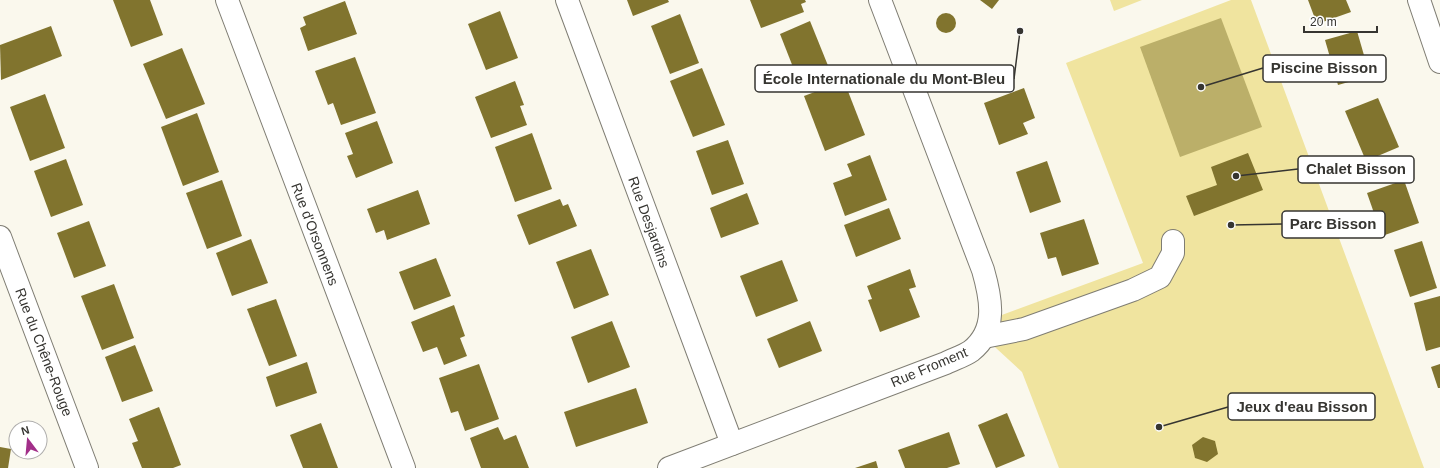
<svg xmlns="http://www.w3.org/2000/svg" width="1440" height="468" font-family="Helvetica,sans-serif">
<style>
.green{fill:#f0e49f}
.water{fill:#bbaf69}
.building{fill:#81742e}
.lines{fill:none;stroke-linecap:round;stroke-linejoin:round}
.minor-casing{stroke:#7f7d73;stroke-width:24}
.minor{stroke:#fff;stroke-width:22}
.labels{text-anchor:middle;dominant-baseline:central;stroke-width:4;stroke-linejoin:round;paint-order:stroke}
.street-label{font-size:14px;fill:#363531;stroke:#fff}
.leader{fill:none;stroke:#363531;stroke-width:1.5}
.callout-dot{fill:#363531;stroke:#fff;stroke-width:1.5}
.callout{fill:#fff;stroke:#363531;stroke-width:1.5}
.callout-label{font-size:15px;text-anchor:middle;font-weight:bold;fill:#363531}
</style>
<rect width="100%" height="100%" fill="#faf8ed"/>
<!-- green -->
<g class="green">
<polygon points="1110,0 1142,0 1114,11"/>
<polygon points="1231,0 1251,0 1424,468 1059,468 1022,372 984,337 991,319 1143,263 1066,63"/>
</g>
<!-- water -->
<polygon class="water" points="1221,18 1262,127 1180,157 1140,47"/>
<!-- building -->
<g class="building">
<polygon points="113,0 150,0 163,35 131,47"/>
<polygon points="627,0 668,0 669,2 633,16"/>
<polygon points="750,0 805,0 806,2 801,4 804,12 761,28"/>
<polygon points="980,0 999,0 992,9"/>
<polygon points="1308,0 1346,0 1351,12 1317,24"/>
<polygon points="345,1 357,34 308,51 300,28 306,25 303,17"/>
<polygon points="500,11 518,58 486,70 468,24"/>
<circle cx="946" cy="23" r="10"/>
<polygon points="680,14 699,63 670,74 651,26"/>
<polygon points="810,21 833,78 802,90 780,34"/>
<polygon points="51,26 62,56 1,80 0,45"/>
<polygon points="1357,31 1370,76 1338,85 1325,40"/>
<polygon points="182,48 205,104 166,119 143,64"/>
<polygon points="355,57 376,113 341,125 333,103 328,105 315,71"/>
<polygon points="702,68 725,125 693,137 670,81"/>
<polygon points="515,81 524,105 520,106 527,125 491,138 475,97"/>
<polygon points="844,81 865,135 825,151 804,96"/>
<polygon points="1024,88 1035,118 1023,123 1028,134 999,145 984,103"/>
<polygon points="45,94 65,148 30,161 10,107"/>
<polygon points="1378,98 1399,147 1366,161 1345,111"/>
<polygon points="197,113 219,172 183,186 161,127"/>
<polygon points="377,121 393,163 356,178 347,156 353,154 345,133"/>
<polygon points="532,133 552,189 515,202 495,147"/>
<polygon points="728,140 744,184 712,195 696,151"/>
<polygon points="1248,153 1263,190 1194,216 1186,196 1217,185 1211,167"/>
<polygon points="870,155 887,200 845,216 833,183 852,176 847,164"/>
<polygon points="66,159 83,205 51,217 34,171"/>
<polygon points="1047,161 1061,202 1030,213 1016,172"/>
<polygon points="222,180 242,236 207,249 186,193"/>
<polygon points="1404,180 1419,223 1382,236 1367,193"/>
<polygon points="418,190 430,224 387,240 384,230 376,233 367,209"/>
<polygon points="747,193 759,224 721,238 710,208"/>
<polygon points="560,199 563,206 568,204 577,226 529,245 517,215"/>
<polygon points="889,208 901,239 856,257 844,225"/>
<polygon points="1084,219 1099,264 1062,276 1056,257 1048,259 1040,233"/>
<polygon points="89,221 106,266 74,278 57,233"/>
<polygon points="251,239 268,283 232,296 216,253"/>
<polygon points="1422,241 1437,288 1410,297 1394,250"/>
<polygon points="591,249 609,295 574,309 556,262"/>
<polygon points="436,258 451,296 414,310 399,272"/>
<polygon points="782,260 798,301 756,317 740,276"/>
<polygon points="910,269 916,287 909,289 920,317 880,332 868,300 872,299 867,286"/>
<polygon points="114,284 134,338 102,350 81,296"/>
<polygon points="1440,296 1440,347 1426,351 1414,303"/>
<polygon points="276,299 297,356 269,366 247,309"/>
<polygon points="454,305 465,336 460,338 467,356 444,365 437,347 423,352 411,322"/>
<polygon points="612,321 630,367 588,383 571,337"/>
<polygon points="810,321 822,351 779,368 767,339"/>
<polygon points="135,345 153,391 122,402 105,357"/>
<polygon points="307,362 317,393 276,407 266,377"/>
<polygon points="479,364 499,419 465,431 458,411 451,413 439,378"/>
<polygon points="1440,364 1440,388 1438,388 1431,367"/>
<polygon points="636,388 648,423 576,447 564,412"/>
<polygon points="159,407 181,465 173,468 142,468 132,443 138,441 129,419"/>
<polygon points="1007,413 1025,456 996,468 978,425"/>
<polygon points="321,423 338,468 303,468 290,435"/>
<polygon points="498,427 504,440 516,435 529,468 481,468 470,438"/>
<polygon points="949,432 960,464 947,468 905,468 898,450"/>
<polygon points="1203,437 1215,441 1218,454 1207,462 1195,458 1192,445"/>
<polygon points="0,447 11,449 8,468 0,468"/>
<polygon points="876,461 878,468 855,468"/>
</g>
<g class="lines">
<!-- minor casing -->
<g class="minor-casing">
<g id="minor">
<polyline points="227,0 404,468"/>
<polyline points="567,0 732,444"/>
<polyline points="1419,0 1440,62"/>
<polyline points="0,237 87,468"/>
<polyline points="984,337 1024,329 1133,290 1160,277 1173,253 1173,241"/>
<path d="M669 468 946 363C954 359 964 356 971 351 998 330 991 298 983 270L880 0"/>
</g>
</g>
<!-- minor -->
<use href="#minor" class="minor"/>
</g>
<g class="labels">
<!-- street labels -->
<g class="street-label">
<text transform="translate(649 222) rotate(70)">Rue Desjardins</text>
<text transform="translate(315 234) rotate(69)">Rue d'Orsonnens</text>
<text transform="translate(44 352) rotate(69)">Rue du Chêne-Rouge</text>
<text transform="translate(929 367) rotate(-23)">Rue Froment</text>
</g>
</g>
<!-- callouts -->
<path class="leader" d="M1201 87L1263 68M1020 31L1014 79M1236 176L1298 169M1231 225L1282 224M1159 427L1228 407"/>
<g class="callout-dot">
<circle cx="1201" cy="87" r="4"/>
<circle cx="1020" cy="31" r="4"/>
<circle cx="1236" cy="176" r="4"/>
<circle cx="1231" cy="225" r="4"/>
<circle cx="1159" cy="427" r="4"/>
</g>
<g class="callout">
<rect x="1263" y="55" width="123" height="27" rx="4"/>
<rect x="755" y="65" width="259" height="27" rx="4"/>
<rect x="1298" y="156" width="116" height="27" rx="4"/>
<rect x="1282" y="211" width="103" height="27" rx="4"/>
<rect x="1228" y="393" width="147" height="27" rx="4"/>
</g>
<g class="callout-label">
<text x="1324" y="73">Piscine Bisson</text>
<text x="884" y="84">École Internationale du Mont-Bleu</text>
<text x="1356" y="174">Chalet Bisson</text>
<text x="1333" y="229">Parc Bisson</text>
<text x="1302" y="412">Jeux d'eau Bisson</text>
</g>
<!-- north arrow -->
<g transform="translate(28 440) rotate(344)"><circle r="19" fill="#ffffff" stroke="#afaead"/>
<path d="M0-3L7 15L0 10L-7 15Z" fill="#a22f89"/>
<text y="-6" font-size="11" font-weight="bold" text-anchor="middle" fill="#363531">N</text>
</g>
<!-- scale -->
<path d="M1304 26v6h73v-6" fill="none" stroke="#363531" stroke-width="2"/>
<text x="1310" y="26" font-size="12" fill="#363531" stroke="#ffffff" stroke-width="3" paint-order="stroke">20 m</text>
</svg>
